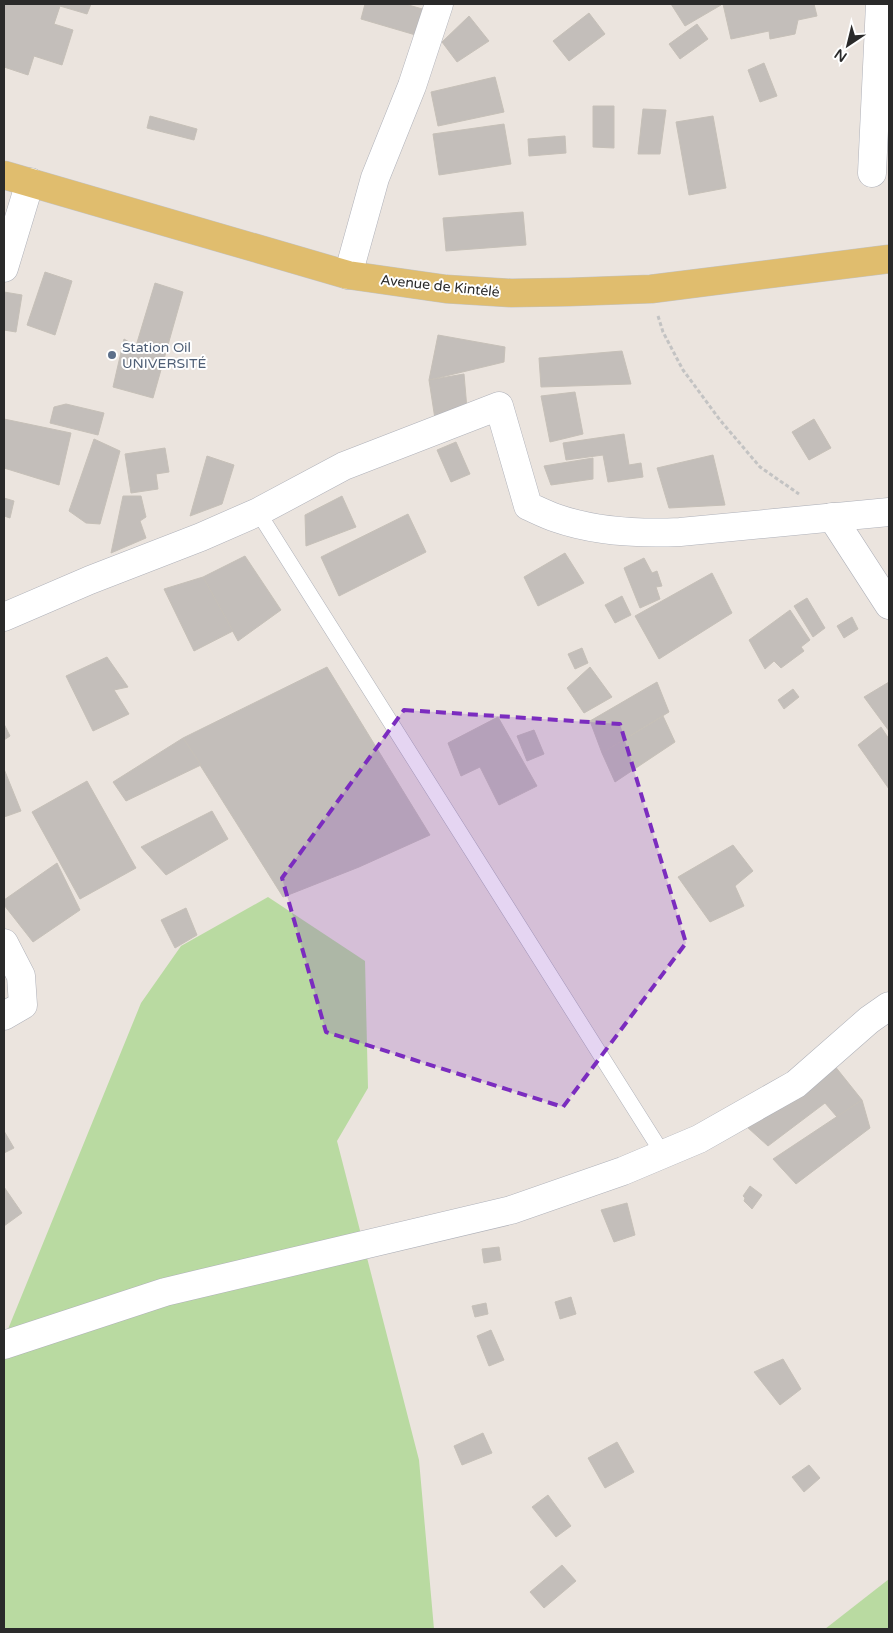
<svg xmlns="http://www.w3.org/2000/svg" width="893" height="1633" font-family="'Varela Round',sans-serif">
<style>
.green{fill:#b9daa1}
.building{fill:#c3beba;stroke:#c6c0b8}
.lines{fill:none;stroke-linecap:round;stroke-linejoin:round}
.lane-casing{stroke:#afb1b9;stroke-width:16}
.street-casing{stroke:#afb1b9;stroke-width:29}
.primary-casing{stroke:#c3c3c3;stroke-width:29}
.path{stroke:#c3c3c3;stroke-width:3;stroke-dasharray:4 2.5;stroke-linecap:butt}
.lane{stroke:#fff;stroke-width:15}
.street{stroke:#fff;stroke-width:28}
.primary{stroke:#e0bd6e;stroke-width:28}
.marked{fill:#7b2cbf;fill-opacity:0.2;stroke:#7b2cbf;stroke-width:4;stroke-dasharray:10 6;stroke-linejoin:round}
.service-dot{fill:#5c6f8a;stroke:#fff;stroke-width:2}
.labels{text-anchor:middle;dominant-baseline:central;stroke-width:4;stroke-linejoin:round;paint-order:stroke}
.street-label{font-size:14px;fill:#2a2a2a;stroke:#fff}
.service-label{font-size:14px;fill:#4e5e75;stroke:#fff;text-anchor:start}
</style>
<rect width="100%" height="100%" fill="#ebe4de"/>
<!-- green -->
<g class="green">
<polygon points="268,897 365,961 368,1088 337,1141 419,1460 434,1629 4,1629 4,1339 141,1003 181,946"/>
<polygon points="889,1579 889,1629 825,1629"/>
</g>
<!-- building -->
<g class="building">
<polygon points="4,4 91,4 87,14 60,6 54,24 73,30 62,65 34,56 28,75 4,67"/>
<polygon points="365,4 405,4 426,10 419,36 361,19"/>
<polygon points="671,4 720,4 721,5 685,26"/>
<polygon points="723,4 814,4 817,16 798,20 795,34 770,39 769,31 731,39"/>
<polygon points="589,13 605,34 569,61 553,41"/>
<polygon points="469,16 489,41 457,62 442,42"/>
<polygon points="697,24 708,39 680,59 669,44"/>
<polygon points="764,63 777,96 760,102 748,70"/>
<polygon points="495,77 504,112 438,126 431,92"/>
<polygon points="593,106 614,106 614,148 593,147"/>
<polygon points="643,109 666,110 660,154 638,154"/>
<polygon points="150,116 197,129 194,140 147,128"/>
<polygon points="713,116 726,188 689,195 676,122"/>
<polygon points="504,124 511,164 439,175 433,134"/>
<polygon points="565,136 566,153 529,156 528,139"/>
<polygon points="523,212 526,245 446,251 443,218"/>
<polygon points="45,272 72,281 55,335 27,325"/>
<polygon points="155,283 183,292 153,398 113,387 124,339 136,346"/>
<polygon points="4,292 22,295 16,332 4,330"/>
<polygon points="438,335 505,347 504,362 429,380"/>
<polygon points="622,351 631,384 541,387 539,358"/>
<polygon points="464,374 467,409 435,419 429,380"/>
<polygon points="575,392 583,434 550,442 541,396"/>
<polygon points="66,404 104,413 98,435 50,423 54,407"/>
<polygon points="4,419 71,433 59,485 4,468"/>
<polygon points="814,419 831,448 809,460 792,432"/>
<polygon points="624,434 629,465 641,463 643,477 608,482 603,455 566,460 563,443"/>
<polygon points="94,439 120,451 100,524 86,523 69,511"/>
<polygon points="456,442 470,474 451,482 437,450"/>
<polygon points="165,448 169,472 156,474 158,489 131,493 125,454"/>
<polygon points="713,455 725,505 669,508 657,468"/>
<polygon points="207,456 234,465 222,504 190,516"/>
<polygon points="593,458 593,479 551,485 544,466"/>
<polygon points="123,496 141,496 146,517 140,521 146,538 111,553"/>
<polygon points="342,496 356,527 306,546 305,515"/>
<polygon points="4,498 14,501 10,518 4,516"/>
<polygon points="408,514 426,552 339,596 321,557"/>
<polygon points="565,553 584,583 538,606 524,577"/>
<polygon points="245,556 281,610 238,641 203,577"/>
<polygon points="644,558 652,573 657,571 662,586 656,587 660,599 640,608 624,568"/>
<polygon points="712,573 732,613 659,659 635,616"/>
<polygon points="203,577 233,631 194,651 164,589"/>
<polygon points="622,596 631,615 615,623 605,605"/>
<polygon points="807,598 825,628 813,637 794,606"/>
<polygon points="790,610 810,640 801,647 804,651 781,668 774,661 765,669 749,640"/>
<polygon points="852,617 858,629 844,638 837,626"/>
<polygon points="582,648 588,663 575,669 568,654"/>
<polygon points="107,657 128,687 114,690 129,714 93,731 66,676"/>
<polygon points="327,667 430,835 359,867 283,897 183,738"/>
<polygon points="590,667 612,697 584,713 567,688"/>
<polygon points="657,682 669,712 602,753 590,721"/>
<polygon points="889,682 889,731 864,697"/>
<polygon points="793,689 799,697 784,709 778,700"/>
<polygon points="663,716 675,742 615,782 602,753"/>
<polygon points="498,717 537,786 499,805 480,767 461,776 448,743"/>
<polygon points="4,724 10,736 4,740"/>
<polygon points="881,727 889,739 889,789 858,745"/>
<polygon points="534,730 544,754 527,761 517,736"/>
<polygon points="183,738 201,765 126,801 113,782"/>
<polygon points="4,769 21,811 4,817"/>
<polygon points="87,781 136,868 80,899 32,812"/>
<polygon points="212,811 228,839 166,875 141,847"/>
<polygon points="733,845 753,871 735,886 744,906 710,922 678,877"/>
<polygon points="57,863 80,910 33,942 4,905 4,900"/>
<polygon points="186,908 197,935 175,948 161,920"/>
<polygon points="834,1065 862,1100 837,1117 825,1103 768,1146 747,1127"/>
<polygon points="862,1100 870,1128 796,1184 773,1159"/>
<polygon points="4,1131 14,1148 4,1153"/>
<polygon points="750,1186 762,1195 752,1209 744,1201 745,1198 743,1196"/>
<polygon points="4,1187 22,1213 4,1226"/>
<polygon points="627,1203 635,1235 614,1242 601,1210"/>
<polygon points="499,1247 501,1260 484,1263 482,1249"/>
<polygon points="571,1297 576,1314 560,1319 555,1302"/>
<polygon points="486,1303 488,1314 475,1317 472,1306"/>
<polygon points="491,1330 504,1360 489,1366 477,1336"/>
<polygon points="783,1359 801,1389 780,1405 754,1372"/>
<polygon points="483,1433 492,1453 462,1465 454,1446"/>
<polygon points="617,1442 634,1472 605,1488 588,1458"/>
<polygon points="809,1465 820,1478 804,1492 792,1477"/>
<polygon points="548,1495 571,1526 556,1537 532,1507"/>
<polygon points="562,1565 576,1581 544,1608 530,1592"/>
</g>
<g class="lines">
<!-- lane casing -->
<g class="lane-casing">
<polyline id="lane" points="258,512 663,1154"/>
</g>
<!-- street casing -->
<g class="street-casing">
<g id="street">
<polyline points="872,173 880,4"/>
<polyline points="4,268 30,182"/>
<polyline points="348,275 375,178 412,86 439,4"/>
<polyline points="832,517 889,605"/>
<path d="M4 617 90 580 201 537 258 512 344 466 499 406 528 506C537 510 547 515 556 518 596 532 638 534 680 532L889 512"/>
<polyline points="4,943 21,976 23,1005 4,1016"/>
<polyline points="4,1345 165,1292 511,1210 623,1171 699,1139 796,1084 869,1020 889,1006"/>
</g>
</g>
<!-- primary casing -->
<g class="primary-casing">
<polyline id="primary" points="4,175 348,275 446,289 511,293 569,292 651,289 889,259"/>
</g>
<!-- path -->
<polyline class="path" points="658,316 663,332 683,370 720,420 760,467 799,494"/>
<!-- lane -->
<use href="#lane" class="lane"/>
<!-- street -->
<use href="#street" class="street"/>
<!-- primary -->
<use href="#primary" class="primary"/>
</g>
<!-- marked area -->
<path class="marked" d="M404 710 620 724 686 943 563 1107 326 1032 282 878Z"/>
<!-- markers -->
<circle class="service-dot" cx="112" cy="355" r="5"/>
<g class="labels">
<!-- street labels -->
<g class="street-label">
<text transform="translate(440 286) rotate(6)">Avenue de Kintélé</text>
</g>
<!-- service labels -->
<g class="service-label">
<text x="122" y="347">Station Oil<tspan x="122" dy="16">UNIVERSITÉ</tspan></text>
</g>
</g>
<!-- border -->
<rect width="893" height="1633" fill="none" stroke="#2a2a2a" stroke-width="10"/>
<!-- north arrow -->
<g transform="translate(848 45) rotate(215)" stroke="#ffffff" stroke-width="4" paint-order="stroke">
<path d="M0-4L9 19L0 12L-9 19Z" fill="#2a2a2a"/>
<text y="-8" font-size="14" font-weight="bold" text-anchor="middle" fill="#2a2a2a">N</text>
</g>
</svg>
